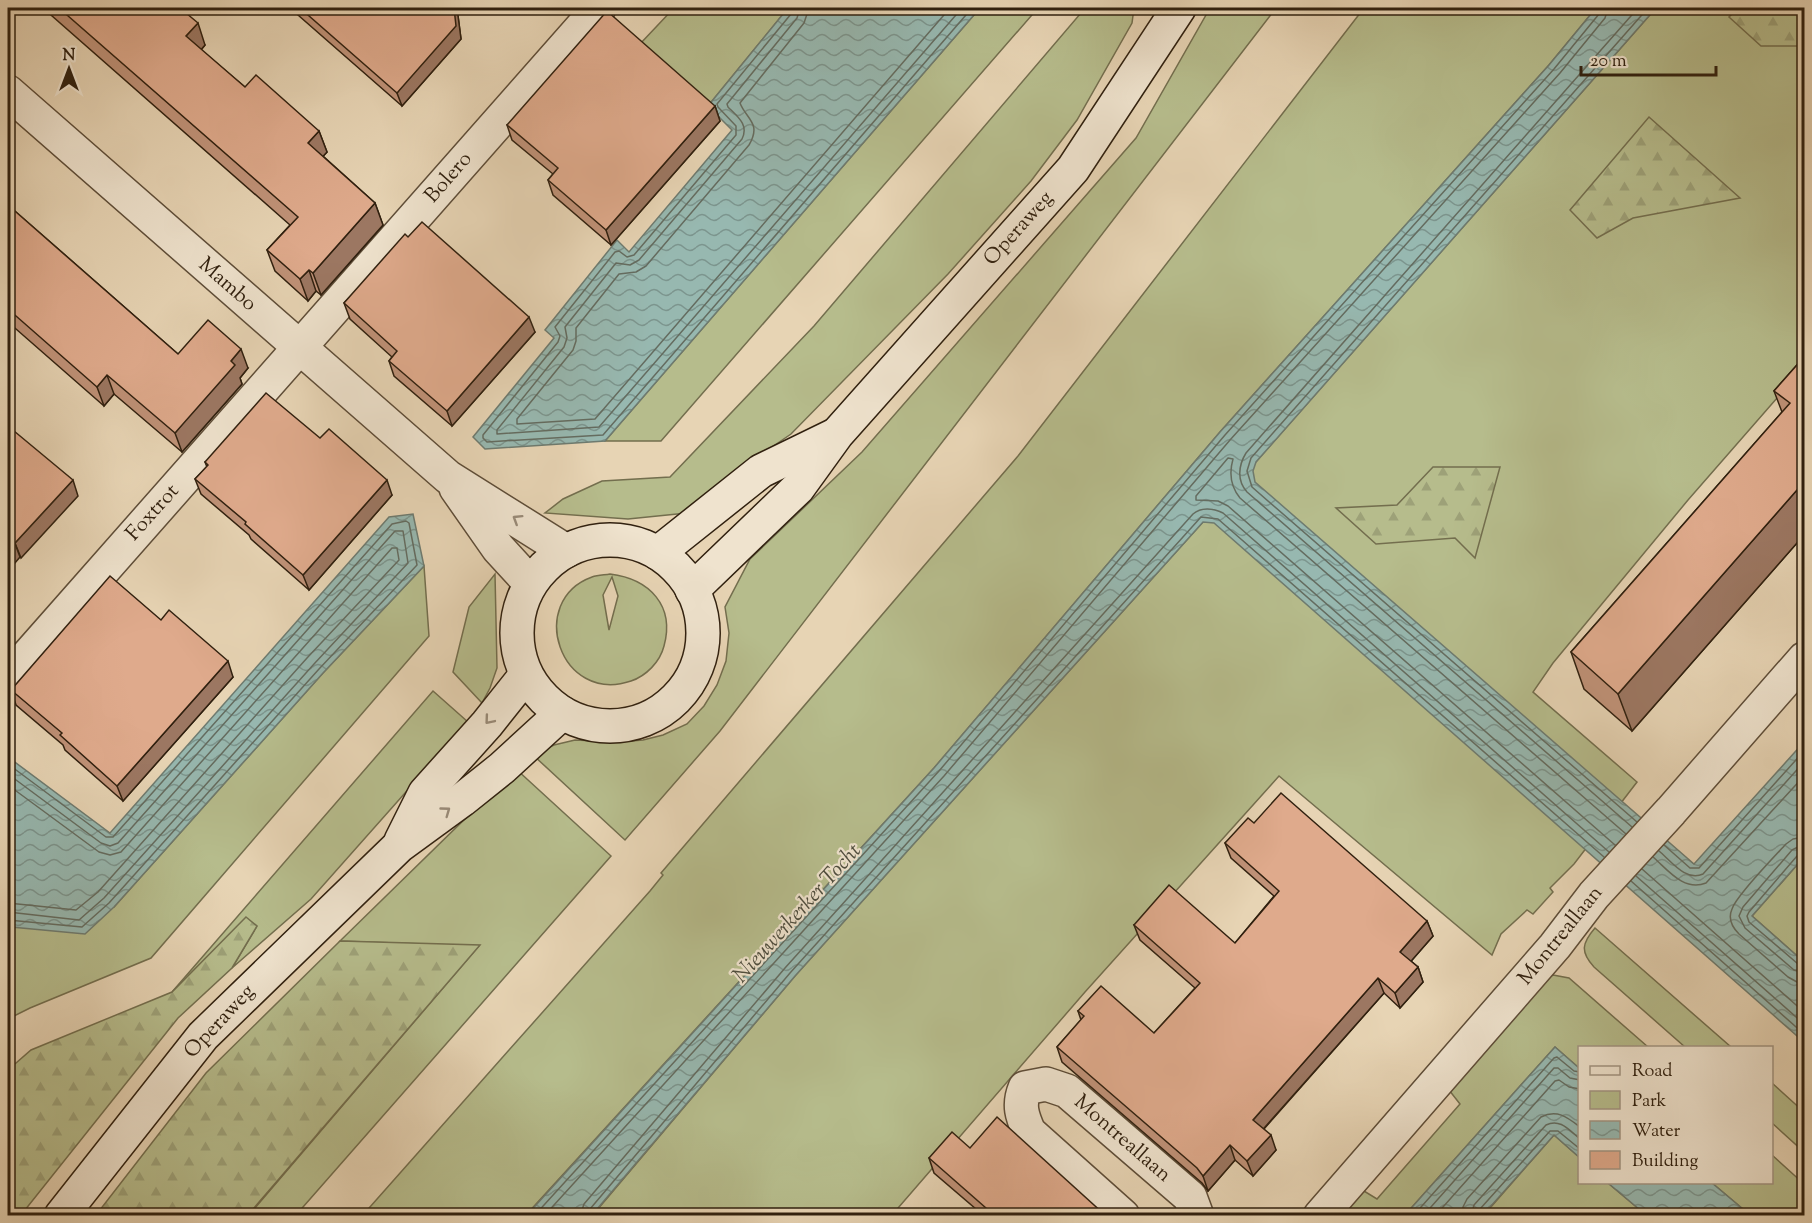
<svg xmlns="http://www.w3.org/2000/svg" width="1812" height="1223" font-family="'Sorts Mill Goudy',serif">
<style>
.green{fill:#b6bc8c;stroke:#736e4e;stroke-width:1.5;fill-rule:evenodd}
.forest{fill:url(#forest-firs);stroke:#736e4e;stroke-width:1.5}
.water{fill:url(#water-waves);stroke:#6e7b70;stroke-width:1.5}
.lines{fill:none;stroke-linecap:round;stroke-linejoin:round}
.shore{stroke:#646c60;stroke-width:1.5}
.minor-casing{stroke:#5e4d38;stroke-width:36}
.secondary-casing{stroke:#30200f;stroke-width:36}
.minor{stroke:#efe3ce;stroke-width:33}
.secondary{stroke:#efe3ce;stroke-width:33}
.wall{fill:#c09278;stroke:#30200f;stroke-width:1.5}
.shaded-wall{fill:#9c7762;stroke:#30200f;stroke-width:1.5}
.building{fill:#dfaa8c;stroke:#30200f;stroke-width:1.5}
.oneway{stroke:#998b78}
.labels{text-anchor:middle;dominant-baseline:central;stroke-width:4.5;stroke-linejoin:round;paint-order:stroke}
.street-label{font-size:21px;fill:#30200f;stroke:#efe3ce}
.water-label{font-size:22px;font-style:italic;fill:#4f4e3f;stroke:#efe3ce}
</style>
<defs>
<pattern id="forest-firs" width="22" height="20" patternUnits="userSpaceOnUse" patternTransform="scale(1.5)"><rect width="22" height="20" fill="#b6bc8c"/><path d="M5 1l3.5 6h-7zM16 11l3.5 6h-7z" fill="#9da178"/></pattern>
<pattern id="water-waves" width="16" height="10" patternUnits="userSpaceOnUse" patternTransform="scale(1.5)"><rect width="16" height="10" fill="#97b8b0"/><path d="M0 5q4-4 8 0t8 0" fill="none" stroke="#7c958e"/></pattern>
</defs>
<rect width="100%" height="100%" fill="#e7d4b4"/>
<filter id="stains"><feTurbulence type="fractalNoise" baseFrequency=".00333" numOctaves="4"/><feColorMatrix values="0 0 0 0 .2 0 0 0 0 .09 0 0 0 0 .02 0 0 0 .5 -.17"/></filter>
<radialGradient id="worn" r=".72"><stop offset=".6" stop-color="#630" stop-opacity="0"/><stop offset="1" stop-color="#630" stop-opacity=".3"/></radialGradient>
<!-- green -->
<g class="green">
<polygon points="674,8 788,8 708,106 640,44"/>
<polygon points="980,8 1038,8 661,441 605,441"/>
<polygon points="1082,8 1134,8 1132,23 1077,120 1031,181 948,274 791,434 753,460 687,513 628,519 545,513 563,499 602,481 670,477 814,326 1081,13"/>
<polygon points="1210,8 1276,8 720,731 625,840 533,755 554,745 575,740 619,742 643,740 663,735 687,724 704,706 717,685 726,661 729,633 725,607 750,559 862,452 1136,138"/>
<polygon points="1364,8 1596,8 1549,65 1220,432 934,768 526,1215 362,1216 650,891 663,875 661,873 1018,456"/>
<polygon points="1656,8 1804,8 1804,367 1688,500 1553,663 1533,692 1637,782 1574,864 1550,888 1553,892 1533,914 1527,910 1501,934 1492,955 1279,776 1085,992 892,1215 592,1216 795,976 1203,522"/>
<polygon points="424,566 429,636 151,958 30,1008 8,1019 8,924 114,907 323,673"/>
<polygon points="495,574 497,668 490,688 482,703 453,672 469,607"/>
<path d="M610 574C650 579 675 606 664 646 660 662 646 676 631 681 560 705 526 601 592 577 598 575 605 575 610 574ZM612 577 618 596 609 630 603 595Z"/>
<polygon points="433,691 468,722 311,899 232,968 257,926 172,992"/>
<polygon points="516,769 611,856 296,1215 248,1216 479,946 340,941"/>
<polygon points="1804,857 1804,962 1752,916"/>
<path d="M1595 928 1731 1047H1685L1594 967C1580 952 1582 943 1595 928Z"/>
<polygon points="1553,975 1569,978 1648,1047 1580,1048 1579,1068 1555,1047 1405,1215 1339,1216 1364,1191 1377,1199 1460,1104 1449,1090 1543,982"/>
<polygon points="1772,1083 1804,1112 1804,1152 1772,1123"/>
<polygon points="1554,1135 1579,1157 1580,1182 1608,1183 1646,1215 1483,1216"/>
<polygon points="1772,1155 1804,1184 1804,1215 1750,1215 1712,1183 1772,1182"/>
</g>
<!-- forest -->
<g class="forest">
<polygon points="1738,8 1804,8 1804,46 1761,46 1729,17"/>
<polygon points="1649,117 1740,198 1633,218 1597,238 1570,210"/>
<polygon points="1433,467 1500,467 1475,558 1455,538 1376,544 1336,508 1397,505"/>
<polygon points="246,917 257,926 232,968 178,1018 21,1215 8,1215 8,1070 31,1050 172,992"/>
<polygon points="340,941 480,945 248,1215 96,1215 206,1073"/>
</g>
<!-- water -->
<g class="water">
<polygon points="788,8 980,8 605,441 485,449 473,437 554,338 545,330 617,240 629,252 732,130 708,106"/>
<polygon points="1596,8 1656,8 1256,462 1253,471 1255,482 1694,864 1804,742 1804,857 1752,916 1804,962 1804,1042 1214,523 1203,522 795,976 592,1215 526,1216 934,768 1220,432 1549,65"/>
<polygon points="413,514 424,566 323,673 114,907 85,934 11,927 8,924 8,757 110,833 389,517"/>
<polygon points="1555,1047 1579,1068 1579,1157 1554,1135 1483,1215 1405,1215"/>
<polygon points="1608,1183 1712,1183 1750,1215 1646,1215"/>
</g>
<g class="lines">
<!-- shore -->
<g class="shore">
<polyline points="792,8 791,14 717,104 718,107 736,126 736,135 634,255 627,257 619,251 615,252 555,327 560,336 558,342 483,435 483,438 487,442 603,435 972,8"/>
<path d="M800 8 797 18 727 104 728 107C738 117 749 125 742 139L639 260 630 265 616 263 565 327 567 338 564 347 497 430V434L599 427 962 8"/>
<path d="M809 8 804 23 740 103C746 119 762 123 749 145L646 266 636 272 619 274 576 328V341L573 350 517 419V424L595 419 950 8"/>
<polyline points="8,764 106,837 113,837 392,524 406,521 409,523 417,565 319,669 109,903 82,927 8,920"/>
<polyline points="8,774 101,843 110,846 118,843 395,531 403,531 408,563 314,664 104,898 79,920 8,912"/>
<polyline points="8,785 99,852 110,855 121,852 392,548 397,548 399,560 307,658 98,892 76,910 8,903"/>
<polyline points="1637,822 1252,487 1247,471 1251,458 1648,8"/>
<path d="M1632 827 1247 492C1237 481 1238 466 1246 453L1638 8"/>
<path d="M1804 837 1793 839 1786 844C1774 857 1736 896 1732 909 1728 918 1732 927 1739 934L1788 977 1797 982H1804"/>
<path d="M1615 845 1228 506 1218 501 1196 500V496L1228 458 1233 459C1229 473 1231 487 1240 498L1626 834"/>
<polyline points="1664,845 1690,868 1699,868 1804,751"/>
<polyline points="1804,846 1798,847 1792,850 1743,907 1739,916 1745,928 1794,970 1804,973"/>
<path d="M1659 851C1671 861 1686 882 1703 874L1804 762"/>
<polyline points="1804,854 1797,856 1749,912 1747,916 1749,922 1798,964 1804,966"/>
<path d="M1653 857C1668 870 1684 892 1706 883L1804 776"/>
<polyline points="1642,869 1804,1012"/>
<polyline points="1636,876 1804,1024"/>
<polyline points="1631,881 1804,1034"/>
<polyline points="534,1216 939,771 1225,435 1554,69 1599,14 1600,8"/>
<polyline points="544,1216 944,776 1230,440 1560,73 1605,18 1608,8"/>
<path d="M580 1216 584 1204 785 968 1193 514C1201 507 1213 508 1223 513L1609 852"/>
<polyline points="588,1216 590,1209 790,973 1201,517 1218,519 1604,857"/>
<polyline points="1413,1216 1554,1058 1557,1057 1574,1071 1580,1072"/>
<polyline points="1423,1216 1554,1068 1558,1068 1570,1078 1580,1080"/>
<polyline points="1435,1216 1555,1081 1559,1080 1569,1087 1580,1089"/>
<path d="M1462 1216 1463 1207 1467 1199 1541 1117C1557 1109 1567 1117 1580 1127"/>
<path d="M1471 1216 1474 1205 1546 1125C1560 1118 1569 1130 1580 1139"/>
<polyline points="1479,1216 1480,1209 1550,1131 1558,1131 1580,1149"/>
</g>
<!-- minor casing -->
<g class="minor-casing">
<g id="minor">
<polyline points="8,92 448,477 566,551"/>
<polyline points="456,488 498,548 530,583"/>
<polyline points="8,678 599,8"/>
<path d="M1123 1216 1029 1132C1022 1116 1018 1105 1025 1088L1046 1084 1067 1091 1190 1197 1197 1216"/>
<polyline points="1320,1216 1555,946 1594,895 1671,811 1804,659"/>
</g>
</g>
<!-- secondary casing -->
<g class="secondary-casing">
<g id="secondary">
<circle cx="610" cy="633" r="93"/>
<polyline points="658,553 761,471 833,436"/>
<polyline points="692,590 798,488 837,434 1073,169 1179,8"/>
<polyline points="401,841 425,793 487,724 526,675"/>
<polyline points="61,1216 203,1036 399,846 462,800 502,768 562,713"/>
</g>
</g>
<!-- minor -->
<use href="#minor" class="minor"/>
<!-- secondary -->
<use href="#secondary" class="secondary"/>
</g>
<!-- wall -->
<g class="wall">
<polygon points="43,8 180,8 205,45 201,50 245,87 319,131 327,152 323,156 375,203 383,225 321,295 316,291 308,301 275,271 267,250 290,225"/>
<polygon points="290,8 457,8 461,39 402,106"/>
<polygon points="715,106 720,121 611,245 553,195 548,180 553,174 512,140 507,125"/>
<polygon points="8,205 178,354 248,368 240,378 242,384 182,452 114,394 104,406 8,322"/>
<polygon points="408,237 535,332 452,426 394,376 389,361 392,357 350,319 344,303"/>
<polygon points="1804,357 1804,535 1632,731 1584,689 1571,652 1782,412 1774,391"/>
<polygon points="320,438 392,495 309,590 251,539 249,535 201,494 195,479 207,467 205,462"/>
<polygon points="161,620 233,677 123,801 65,750 63,745 16,705 11,690"/>
<polygon points="1254,823 1427,921 1433,936 1411,961 1418,967 1423,982 1400,1008 1384,993 1264,1129 1276,1150 1253,1176 1235,1160 1208,1191 1202,1183 1062,1062 1057,1047 1081,1020 1078,1011 1154,1033 1195,988 1140,940 1134,925 1235,943 1274,896 1231,858 1225,843"/>
<polygon points="970,1148 1105,1215 983,1215 934,1173 929,1158"/>
</g>
<!-- shaded-wall -->
<g class="shaded-wall">
<polygon points="454,8 457,8 461,39 402,106 397,93"/>
<polygon points="198,23 205,45 194,58 186,36"/>
<polygon points="715,106 720,121 611,245 606,230"/>
<polygon points="319,131 327,152 316,164 308,143"/>
<polygon points="375,203 383,225 321,295 313,273"/>
<polygon points="309,270 316,291 308,301 300,279"/>
<polygon points="529,317 535,332 452,426 447,411"/>
<polygon points="241,349 248,368 240,378 242,384 182,452 175,433 231,361"/>
<polygon points="107,375 114,394 104,406 97,387"/>
<polygon points="73,480 78,496 21,558 15,543"/>
<polygon points="387,480 392,495 309,590 303,575"/>
<polygon points="1804,482 1804,535 1632,731 1618,694"/>
<polygon points="14,541 20,557 8,571 8,549"/>
<polygon points="228,661 233,677 123,801 117,786"/>
<polygon points="1427,921 1433,936 1406,967 1400,952"/>
<polygon points="1418,967 1423,982 1400,1008 1395,993"/>
<polygon points="1378,978 1384,993 1258,1135 1253,1120"/>
<polygon points="1271,1135 1276,1150 1253,1176 1247,1161"/>
<polygon points="1230,1145 1235,1160 1208,1191 1203,1176"/>
</g>
<!-- building -->
<g class="building">
<polygon points="59,8 180,8 198,23 186,36 245,87 256,75 319,131 308,143 375,203 313,273 309,270 300,279 267,250 298,217"/>
<polygon points="300,8 454,8 456,26 397,93"/>
<polygon points="607,11 715,106 606,230 548,180 558,168 507,125"/>
<polygon points="8,205 178,354 208,320 241,349 231,361 235,365 175,433 107,375 97,387 8,309"/>
<polygon points="422,222 529,317 447,411 389,361 397,351 344,303 405,234 408,237"/>
<polygon points="1804,357 1804,482 1618,694 1571,652 1790,403 1774,391"/>
<polygon points="266,393 320,438 329,429 387,480 303,575 245,524 246,522 195,479 208,465 205,462"/>
<polygon points="8,426 73,480 15,543 14,541 8,549"/>
<polygon points="110,576 161,620 169,610 228,661 117,786 60,735 62,733 11,690"/>
<polygon points="1281,793 1427,921 1400,952 1418,967 1395,993 1378,978 1253,1120 1271,1135 1247,1161 1230,1145 1203,1176 1197,1168 1057,1047 1084,1016 1078,1011 1101,986 1154,1033 1200,983 1134,925 1169,885 1235,943 1279,891 1225,843 1248,818 1254,823"/>
<polygon points="997,1117 1105,1215 994,1215 929,1158 952,1132 970,1148"/>
<polygon points="884,1210 891,1215 880,1215"/>
</g>
<!-- one-way arrows -->
<defs><path id="oneway-chevron" d="M-2-3.5L2.5 0L-2 3.5" fill="none" stroke-width="1.6" stroke-linecap="round" stroke-linejoin="round" transform="scale(1.5)"/></defs>
<g class="oneway">
<use href="#oneway-chevron" transform="translate(517 519) rotate(-148)"/>
<use href="#oneway-chevron" transform="translate(489 720) rotate(130)"/>
<use href="#oneway-chevron" transform="translate(446 811) rotate(-36)"/>
</g>
<g class="labels">
<!-- street labels -->
<g class="street-label">
<text transform="translate(449 178) rotate(-49)">Bolero</text>
<text transform="translate(1019 229) rotate(-48)">Operaweg</text>
<text transform="translate(227 285) rotate(41)">Mambo</text>
<text transform="translate(153 513) rotate(-48)">Foxtrot</text>
<text transform="translate(1561 936) rotate(-51)">Montreallaan</text>
<text transform="translate(220 1022) rotate(-47)">Operaweg</text>
<text transform="translate(1122 1139) rotate(41)">Montreallaan</text>
</g>
<!-- water labels -->
<g class="water-label">
<text transform="translate(798 914) rotate(-48)">Nieuwerkerker Tocht</text>
</g>
</g>
<!-- margin -->
<rect width="1812" height="1223" fill="none" stroke="#e7d4b4" stroke-width="30"/>
<rect x="9" y="9" width="1794" height="1205" fill="none" stroke="#30200f" stroke-width="3"/>
<rect x="15" y="15" width="1782" height="1193" fill="none" stroke="#30200f" stroke-width="1.5"/>
<!-- legend -->
<rect x="1578" y="1046" width="195" height="138" fill="#efe3ce" stroke="#a39582" stroke-width="1.5"/>
<rect x="1590" y="1066" width="30" height="9" fill="#efe3ce" stroke="#a39582" stroke-width="1.5"/>
<text x="1632" y="1076" font-size="18" fill="#30200f">Road</text>
<rect x="1590" y="1091" width="30" height="18" fill="#b6bc8c" stroke="#a39582" stroke-width="1.5"/>
<text x="1632" y="1106" font-size="18" fill="#30200f">Park</text>
<rect x="1590" y="1121" width="30" height="18" fill="url(#water-waves)" stroke="#a39582" stroke-width="1.5"/>
<text x="1632" y="1136" font-size="18" fill="#30200f">Water</text>
<rect x="1590" y="1151" width="30" height="18" fill="#dfaa8c" stroke="#a39582" stroke-width="1.5"/>
<text x="1632" y="1166" font-size="18" fill="#30200f">Building</text>
<!-- north arrow -->
<g transform="translate(69 69)" stroke="#efe3ce" stroke-width="4.5" paint-order="stroke">
<path d="M0-4.5L10 22L0 15L-10 22Z" fill="#30200f"/>
<text y="-9" font-size="16" font-weight="bold" text-anchor="middle" fill="#30200f">N</text>
</g>
<!-- scale -->
<path d="M1581 66v9h135v-9" fill="none" stroke="#30200f" stroke-width="3"/>
<text x="1590" y="66" font-size="18" fill="#30200f" stroke="#efe3ce" stroke-width="4.5" paint-order="stroke">20 m</text>
<rect width="100%" height="100%" filter="url(#stains)"/>
<rect width="100%" height="100%" fill="url(#worn)"/>
</svg>
